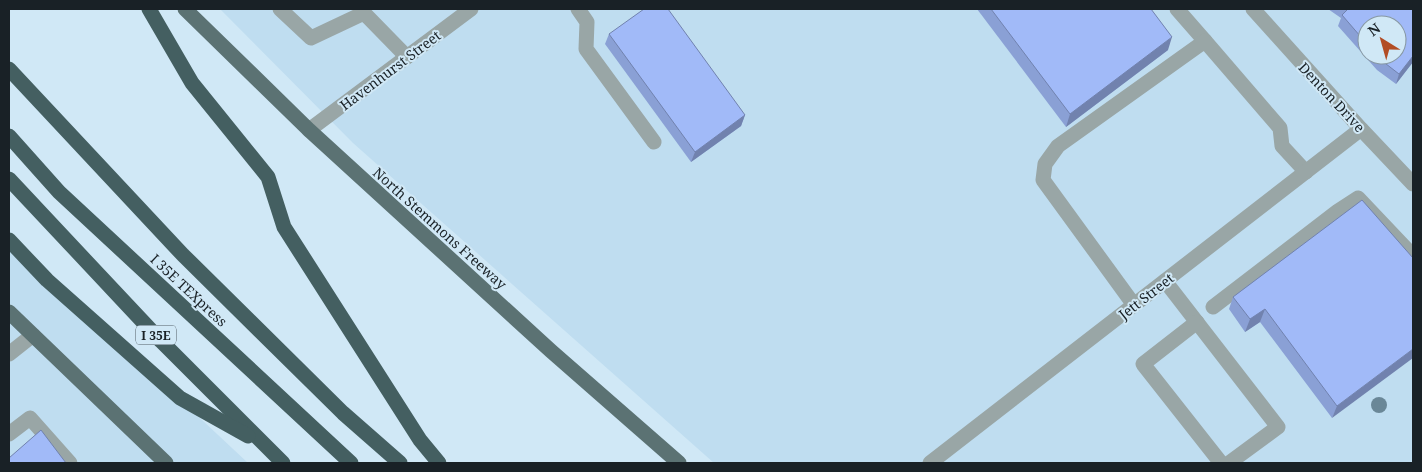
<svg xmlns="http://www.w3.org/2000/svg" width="1422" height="472" font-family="'Noto Serif',serif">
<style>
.built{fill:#bfddf0;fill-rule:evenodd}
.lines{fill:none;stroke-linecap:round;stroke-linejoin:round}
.minor{stroke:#99a6a6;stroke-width:15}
.major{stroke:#5b7273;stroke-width:15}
.highway{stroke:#445f61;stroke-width:15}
.tree{fill:#6a8797}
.wall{fill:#8aa0d5;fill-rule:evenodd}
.shaded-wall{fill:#7182ae}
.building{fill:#a1baf8;stroke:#7182ae}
.labels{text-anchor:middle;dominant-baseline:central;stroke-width:4;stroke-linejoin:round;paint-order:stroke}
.shield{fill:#d0e8f6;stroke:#505d64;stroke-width:1}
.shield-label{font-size:12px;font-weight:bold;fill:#192126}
.street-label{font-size:14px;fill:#192126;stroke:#d0e8f6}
</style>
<rect width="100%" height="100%" fill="#d0e8f6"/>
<!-- built -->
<g class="built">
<path d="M220 9H1413V463H714L353 143ZM1367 25H1397V55H1367Z"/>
<polygon points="9,237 48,276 248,463 9,463"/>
</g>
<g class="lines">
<!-- minor -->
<g class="minor">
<polyline points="280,9 311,38 364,13 407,57"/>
<polyline points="578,9 587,22 586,49 654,142"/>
<polyline points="1177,9 1205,41"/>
<polyline points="1253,9 1361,129 1413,184"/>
<polyline points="309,130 471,9"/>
<polyline points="1165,281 1278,427 1229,463"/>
<polyline points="1134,305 1043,180 1045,164 1058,146 1205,41 1280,128 1282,146 1306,172"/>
<polyline points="1213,307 1338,211 1358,198 1413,256"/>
<polyline points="1197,322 1143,364 1221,463"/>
<polyline points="9,354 33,335"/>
<polyline points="9,434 30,418 70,463"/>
<polyline points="930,463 1361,129"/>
</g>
<!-- major -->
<g class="major">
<polyline points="185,9 309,130 551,351 679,463"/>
<polyline points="9,312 166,463"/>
</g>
<!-- highway -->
<g class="highway">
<polyline points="149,9 192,83 268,177 284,227 420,440 439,463"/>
<polyline points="9,69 183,255 343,413 400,463"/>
<polyline points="9,136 59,192 351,463"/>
<polyline points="9,179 161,341 283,463"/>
<polyline points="9,240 47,280 180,398 248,436"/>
</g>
</g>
<!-- trees -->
<circle class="tree" cx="1379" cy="405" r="8"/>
<!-- wall -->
<g class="wall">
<polygon points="977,9 1151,9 1168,50 1066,127"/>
<path d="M1328 9H1413V62L1396 84 1377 70 1338 26 1341 18ZM1367 25 1397 55H1367Z"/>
<polygon points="609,34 745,115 741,126 691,162 605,44"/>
<polygon points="1413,258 1332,418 1260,322 1245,332 1229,309 1233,297"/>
</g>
<!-- shaded-wall -->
<g class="shaded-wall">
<polygon points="1172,37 1168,50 1066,127 1070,114"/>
<polygon points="1413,56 1413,62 1396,84 1399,74"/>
<polygon points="745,115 741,126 691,162 695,152"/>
<polygon points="1265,309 1260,322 1245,332 1250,319"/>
<polygon points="1413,349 1413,358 1332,418 1337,406"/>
</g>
<!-- building -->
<g class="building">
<polygon points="644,9 668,9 745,115 695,152 609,34"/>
<polygon points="991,9 1151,9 1172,37 1070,114"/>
<polygon points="1346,9 1413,9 1413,56 1399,74 1381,60 1377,55 1397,55 1397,25 1367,25 1367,44 1342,15 1347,10"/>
<polygon points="1362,200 1413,258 1413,349 1337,406 1265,309 1250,319 1233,297"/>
<polygon points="41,430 66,463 9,463 9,458"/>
</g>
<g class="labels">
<!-- shield labels -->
<rect class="shield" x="136" y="325.5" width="40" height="19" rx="4"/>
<g class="shield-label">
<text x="156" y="335">I 35E</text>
</g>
<!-- street labels -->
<g class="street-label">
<text transform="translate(390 70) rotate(-37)">Havenhurst Street</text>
<text transform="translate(1332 97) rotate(47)">Denton Drive</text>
<text transform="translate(440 228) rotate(42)">North Stemmons Freeway</text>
<text transform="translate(189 290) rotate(43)">I 35E TEXpress</text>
<text transform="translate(1146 296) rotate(-38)">Jett Street</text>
</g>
</g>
<!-- border -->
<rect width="1422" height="472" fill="none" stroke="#192126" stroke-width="20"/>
<!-- north arrow -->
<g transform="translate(1382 40) rotate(323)"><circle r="24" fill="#d0e8f6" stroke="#8798a3"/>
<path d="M0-4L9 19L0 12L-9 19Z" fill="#b24c24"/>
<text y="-8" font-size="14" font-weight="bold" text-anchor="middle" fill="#192126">N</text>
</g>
</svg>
